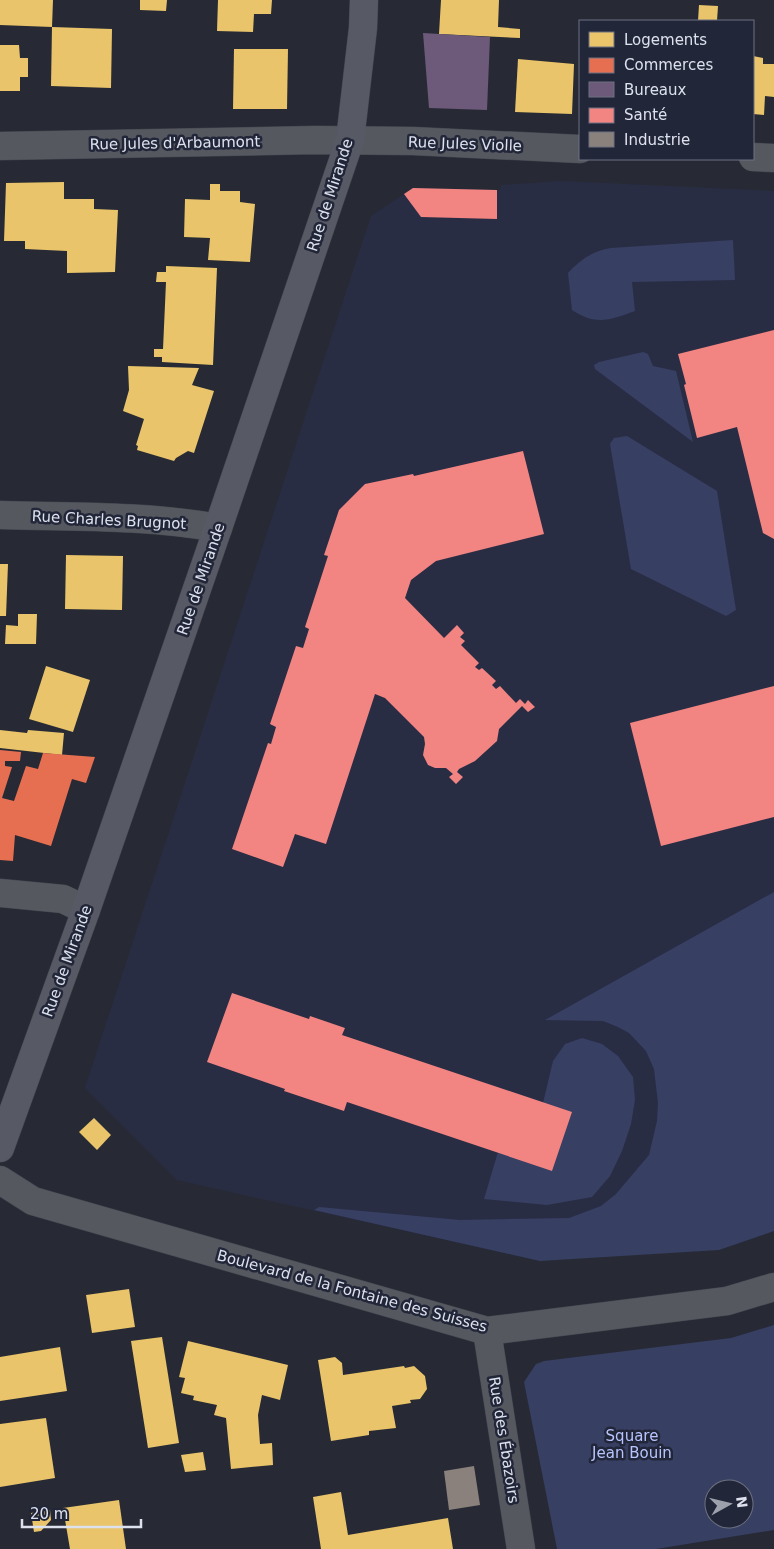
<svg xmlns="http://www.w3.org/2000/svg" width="774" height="1549" font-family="'DejaVu Sans',sans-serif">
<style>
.built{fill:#292d44}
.green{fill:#373f63;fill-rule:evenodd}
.homes{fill:#e9c46a}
.shops{fill:#e76f51}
.offices{fill:#6d597a}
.health{fill:#f28482}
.industry{fill:#8a817c}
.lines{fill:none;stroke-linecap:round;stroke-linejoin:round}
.street-casing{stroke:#42454e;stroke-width:29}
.secondary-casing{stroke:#42454e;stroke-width:29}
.street{stroke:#565860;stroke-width:28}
.secondary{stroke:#575964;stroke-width:28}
.labels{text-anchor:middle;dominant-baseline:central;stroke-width:5;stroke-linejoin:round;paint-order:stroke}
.street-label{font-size:15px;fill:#dde1ed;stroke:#222639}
.park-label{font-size:15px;fill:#b7c4fe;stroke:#222639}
</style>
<rect width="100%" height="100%" fill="#272a34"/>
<!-- built -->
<polygon class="built" points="563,181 774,191 774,1231 540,1261 177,1180 85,1088 371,216 413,188 500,190 501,185"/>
<!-- green -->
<g class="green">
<path d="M733 240 735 280 632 282 635 311C610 320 596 326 572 310L568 273C581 259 593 251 611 248Z"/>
<polygon points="643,352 648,354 653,366 676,371 693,442 595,369 594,365 599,362"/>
<polygon points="627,436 717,491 736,610 726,616 631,569 610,444 614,438"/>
<polygon points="774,892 774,1231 719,1250 540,1261 314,1210 319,1207 460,1220 569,1218 601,1206 616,1194 649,1155 657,1121 658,1103 654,1069 646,1051 629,1033 618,1027 603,1021 545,1020"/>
<polygon points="582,1038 602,1044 618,1056 633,1077 635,1100 631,1124 622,1151 610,1176 592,1197 547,1205 484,1199 498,1152 543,1103 553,1061 565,1044"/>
<path d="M774 1325V1530L656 1549H557L524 1382 536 1364 544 1361 731 1338ZM714 1489H744V1519H714Z"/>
</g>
<!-- homes -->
<g class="homes">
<polygon points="0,0 53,0 52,27 0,25"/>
<polygon points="140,0 167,0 166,11 140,10"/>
<polygon points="218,0 272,0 271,14 254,14 253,32 217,31"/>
<polygon points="441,0 499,0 498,27 520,29 520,38 439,34"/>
<polygon points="699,5 718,6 717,21 698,21"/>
<polygon points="52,27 112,29 111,88 51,86"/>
<polygon points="0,45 19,45 20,58 28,58 28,77 20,77 20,91 0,91"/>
<polygon points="234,49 288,49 287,109 233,109"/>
<polygon points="753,56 763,58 763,64 774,64 774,97 765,96 764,115 753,114"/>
<polygon points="518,59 574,64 572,114 515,112"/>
<polygon points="64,182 64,199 94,199 94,209 118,210 115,272 67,273 67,251 25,249 25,241 4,241 6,183"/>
<polygon points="210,184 220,184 220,191 240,191 240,202 255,204 250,262 208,260 210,238 184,237 185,199 210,200"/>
<polygon points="166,266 217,268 213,365 162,362 162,357 154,357 154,349 163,349 166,282 156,282 157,272 166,272"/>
<polygon points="128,366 199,368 192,385 214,391 194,453 188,451 176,458 174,461 137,450 138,446 136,445 144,419 123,411 129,390"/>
<polygon points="66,555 123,556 122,610 65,609"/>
<polygon points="0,564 8,564 6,616 0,616"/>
<polygon points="18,614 37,614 36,644 5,644 6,625 18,626"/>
<polygon points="46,666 90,680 73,732 29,719"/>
<polygon points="0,730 27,733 28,730 64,733 62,755 0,748"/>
<polygon points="94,1118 111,1135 97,1150 79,1132"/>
<polygon points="129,1289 135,1327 92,1333 86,1295"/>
<polygon points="162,1337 179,1443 148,1448 131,1341"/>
<polygon points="188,1341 288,1365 280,1400 262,1395 258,1415 260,1444 272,1443 273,1465 231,1469 226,1418 214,1415 217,1405 193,1400 194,1396 181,1393 185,1378 179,1377"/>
<polygon points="60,1347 67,1391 0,1401 0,1357"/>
<polygon points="335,1357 342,1363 343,1375 404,1366 405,1368 414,1366 425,1376 427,1389 420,1399 410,1400 411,1403 392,1406 396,1428 369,1431 369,1435 331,1441 318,1360"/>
<polygon points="46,1418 55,1478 0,1487 0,1424"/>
<polygon points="203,1452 206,1470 185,1472 181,1455"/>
<polygon points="341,1492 348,1535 448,1518 453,1549 321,1549 313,1497"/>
<polygon points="119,1500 126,1549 70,1549 63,1508"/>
<polygon points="50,1510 51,1520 41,1531 34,1532 31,1513"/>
</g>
<!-- shops -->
<polygon class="shops" points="0,750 21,752 20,761 5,761 5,766 12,767 2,798 14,801 26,766 38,769 43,753 95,757 86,783 72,779 51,846 15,835 13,861 0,860"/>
<!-- offices -->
<polygon class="offices" points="423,33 490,37 487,110 429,108"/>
<!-- health -->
<g class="health">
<polygon points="413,188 497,190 497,219 421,217 404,194"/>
<polygon points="774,330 774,539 763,533 737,427 697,438 684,385 686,384 678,354"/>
<polygon points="523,451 544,534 436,561 411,580 405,598 444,638 457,625 464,633 460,637 465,641 461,645 479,663 475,667 479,670 482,668 496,681 492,685 496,689 500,686 516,703 520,699 525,704 528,700 535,707 528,712 522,706 499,729 497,741 475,761 459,769 457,772 463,777 456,784 449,777 453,774 446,768 435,768 428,765 423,755 425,744 424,737 385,698 375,694 326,844 295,834 283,867 232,849 268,743 271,744 276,727 270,724 296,646 303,648 309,629 305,627 328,556 324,555 339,510 365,484 413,474 414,476"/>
<polygon points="774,686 774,817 661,846 630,723"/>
<polygon points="232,993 309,1019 310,1016 345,1028 342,1035 572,1112 552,1171 347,1102 344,1111 284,1091 285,1089 207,1062"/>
</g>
<!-- industry -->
<polygon class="industry" points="474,1466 480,1505 449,1510 444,1471"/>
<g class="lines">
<!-- street casing -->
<g class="street-casing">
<g id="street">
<polyline points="0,146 316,140 413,141 580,149"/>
<polyline points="753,157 774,158"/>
<path d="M0 515C73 517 146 515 218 528"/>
<polyline points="0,893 63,899 86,910"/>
<polyline points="0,1180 33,1201 487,1331 727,1301 774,1287"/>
<polyline points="487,1331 521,1549"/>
</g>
</g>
<!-- secondary casing -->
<g class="secondary-casing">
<polyline id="secondary" points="0,1148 86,910 218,528 350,140 363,28 364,0"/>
</g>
<!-- street -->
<use href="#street" class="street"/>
<!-- secondary -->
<use href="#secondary" class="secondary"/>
</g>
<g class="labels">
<!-- street labels -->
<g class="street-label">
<text transform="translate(175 143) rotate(-1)">Rue Jules d'Arbaumont</text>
<text transform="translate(465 144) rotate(2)">Rue Jules Violle</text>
<text transform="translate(330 195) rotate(-72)">Rue de Mirande</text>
<text transform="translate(109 520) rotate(3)">Rue Charles Brugnot</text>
<text transform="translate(201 579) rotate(-71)">Rue de Mirande</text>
<text transform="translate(67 961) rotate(-70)">Rue de Mirande</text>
<text transform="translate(352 1291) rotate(15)">Boulevard de la Fontaine des Suisses</text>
<text transform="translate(504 1440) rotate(81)">Rue des Ébazoirs</text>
</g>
<!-- park labels -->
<g class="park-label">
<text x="632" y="1436">Square<tspan x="632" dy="17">Jean Bouin</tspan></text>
</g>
</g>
<!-- legend -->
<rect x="579" y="20" width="175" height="140" fill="#222639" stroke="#6d7181"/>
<rect x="589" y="32" width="25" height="15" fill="#e9c46a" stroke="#6d7181"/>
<text x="624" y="45" font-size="15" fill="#dde1ed">Logements</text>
<rect x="589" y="58" width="25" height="15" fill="#e76f51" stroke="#6d7181"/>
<text x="624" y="70" font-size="15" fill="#dde1ed">Commerces</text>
<rect x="589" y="82" width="25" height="15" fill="#6d597a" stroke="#6d7181"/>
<text x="624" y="95" font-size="15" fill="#dde1ed">Bureaux</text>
<rect x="589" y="108" width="25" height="15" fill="#f28482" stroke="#6d7181"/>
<text x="624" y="120" font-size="15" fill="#dde1ed">Santé</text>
<rect x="589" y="132" width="25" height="15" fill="#8a817c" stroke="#6d7181"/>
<text x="624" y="145" font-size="15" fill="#dde1ed">Industrie</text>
<!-- north arrow -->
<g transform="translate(729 1504) rotate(82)"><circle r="24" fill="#222639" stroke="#6d7181"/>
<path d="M0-4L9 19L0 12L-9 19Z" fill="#9da1ac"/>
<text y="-8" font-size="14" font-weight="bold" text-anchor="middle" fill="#dde1ed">N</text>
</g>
<!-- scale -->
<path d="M22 1519v8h119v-8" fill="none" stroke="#dde1ed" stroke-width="2.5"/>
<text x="30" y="1519" font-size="15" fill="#dde1ed" stroke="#222639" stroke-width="4" paint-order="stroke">20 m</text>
</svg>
